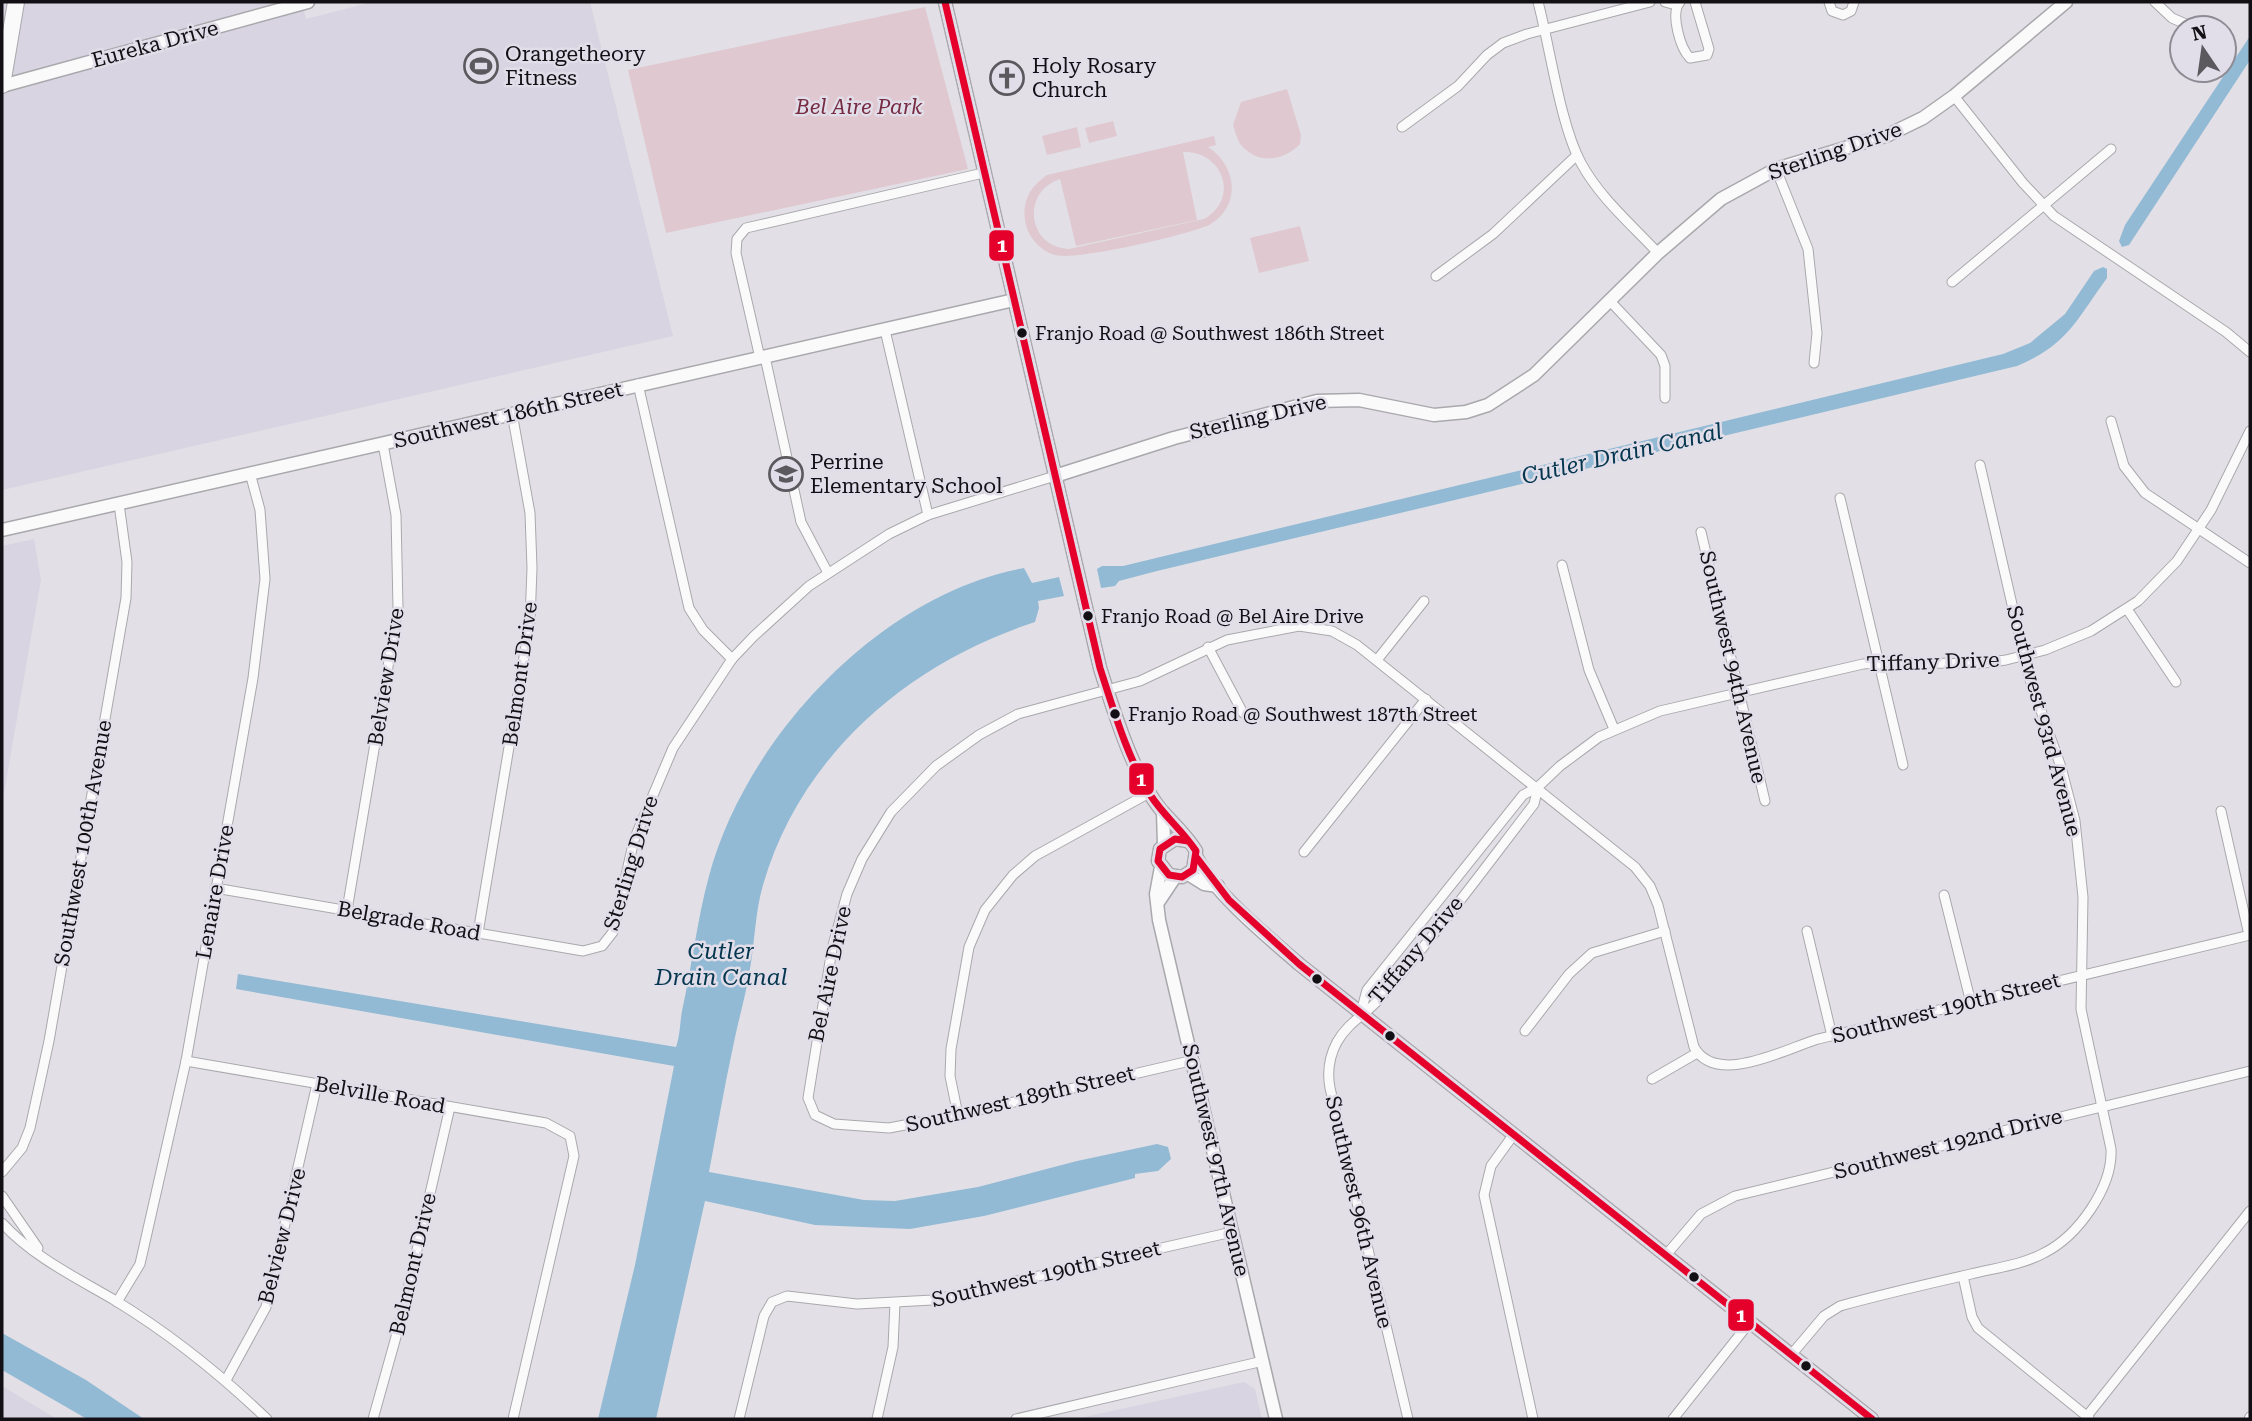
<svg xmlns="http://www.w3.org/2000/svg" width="2252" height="1421" font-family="'Roboto Serif',serif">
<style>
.built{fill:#d8d4e1}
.green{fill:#dfc8cf;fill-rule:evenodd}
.water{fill:#93bad4}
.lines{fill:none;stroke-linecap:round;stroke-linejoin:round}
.street-casing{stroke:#a9a8ac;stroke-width:11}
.secondary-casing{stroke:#a9a8ac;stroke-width:15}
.highway-casing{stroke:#a9a8ac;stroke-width:18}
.street{stroke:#fbfafb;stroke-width:9}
.secondary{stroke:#fbfafb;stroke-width:12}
.highway{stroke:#fbfafb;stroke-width:16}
.bus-1-casing{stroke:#e1dde9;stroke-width:12}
.bus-1{stroke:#e4002b;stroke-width:7}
.bus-dot{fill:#121014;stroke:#e1dde9;stroke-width:2.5}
.labels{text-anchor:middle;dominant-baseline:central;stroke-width:5;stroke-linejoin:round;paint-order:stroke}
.bus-label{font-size:19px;fill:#121014;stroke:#e1dde9;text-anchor:start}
.street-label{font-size:21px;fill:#121014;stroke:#e1dde9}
.poi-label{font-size:21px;fill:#121014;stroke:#e1dde9;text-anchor:start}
.park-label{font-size:21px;font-style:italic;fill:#772b41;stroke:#e1dde9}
.water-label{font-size:23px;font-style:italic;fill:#04364e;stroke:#e1dde9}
.line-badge{stroke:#e1dde9;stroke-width:2.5}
.badge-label{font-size:19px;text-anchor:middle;font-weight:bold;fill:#fff}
</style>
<rect width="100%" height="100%" fill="#e2e0e6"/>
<!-- built -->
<g class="built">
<polygon points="2,2 302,2 306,19 372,2 590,2 673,336 2,490"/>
<polygon points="34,539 41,580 2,805 2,546"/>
<polygon points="1244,1382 1255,1389 1262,1419 1075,1419"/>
<polygon points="2,1386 57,1419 2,1419"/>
</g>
<!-- green -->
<g class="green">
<polygon points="925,7 968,169 666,233 628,70"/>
<path d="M1287 89 1301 135 1300 144C1284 161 1258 165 1241 145 1237 140 1235 131 1233 125L1241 102Z"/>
<polygon points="1113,121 1117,136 1089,143 1085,128"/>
<polygon points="1077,127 1081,147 1047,155 1042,136"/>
<path d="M1214 136 1216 145 1208 147C1237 166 1242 206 1209 225 1187 235 1076 261 1055 255 1040 251 1027 236 1025 220 1022 200 1031 186 1047 175ZM1183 152C1222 150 1241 198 1204 219L1069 249C1027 247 1021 192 1060 179L1076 246 1197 220Z"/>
<polygon points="1300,226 1309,261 1259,273 1250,238"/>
</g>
<!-- water -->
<g class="water">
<polygon points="2250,36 2250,60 2129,245 2122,247 2119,241 2125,225"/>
<path d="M2103 267 2107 269V278C2076 320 2069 344 2017 366L1157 571 1119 581 1115 586 1101 588 1097 569 1102 566H1123L2003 354 2030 343 2065 314 2094 271Z"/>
<path d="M1024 568 1032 583 1059 577 1064 596 1038 601 1039 608 1035 622C909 663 801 754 763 885 755 913 755 940 750 969 746 995 738 1021 733 1047 724 1088 717 1130 709 1172L864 1200 895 1201 978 1187 1077 1161 1157 1144 1168 1147 1171 1159 1158 1171 1135 1174V1178L984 1216 910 1229 815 1225 705 1201 656 1419H598L635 1265 674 1066 236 989 238 974 676 1047C680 1036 680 1022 682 1011 692 966 697 920 709 876 746 738 880 594 1024 568Z"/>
<polygon points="2,1333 86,1380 144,1419 87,1419 2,1370"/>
</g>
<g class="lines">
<!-- street casing -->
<g class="street-casing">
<g id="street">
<path d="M1538 2C1550 47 1560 124 1581 163 1600 198 1631 224 1658 253"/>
<polyline points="1665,2 1676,5"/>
<path d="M1680 2C1670 13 1680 48 1690 58L1707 55 1709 49 1695 2"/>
<polyline points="1829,2 1832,11 1843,15 1851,11 1854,2"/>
<polyline points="2155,2 2172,18 2195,28"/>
<polyline points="1954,96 2023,183 2054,216 2226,332 2250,352"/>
<polyline points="1402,127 1458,86 1487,55 1503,43 1527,34 1650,2"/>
<polyline points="1776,169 1808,249 1817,333 1814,363"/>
<polyline points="1436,276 1493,234 1577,155"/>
<polyline points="1952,282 2111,149"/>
<polyline points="1609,300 1661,355 1665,366 1665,398"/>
<polyline points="885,330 928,515"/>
<polyline points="765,357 801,522 828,573"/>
<polyline points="760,358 736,253 737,239 746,228 983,173"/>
<polyline points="638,384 689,608 703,630 732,659"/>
<polyline points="2111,421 2124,466 2145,493 2250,563"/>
<polyline points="1840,498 1903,765"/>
<polyline points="1701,532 1765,801"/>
<polyline points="1562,565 1589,670 1614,729"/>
<polyline points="2127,609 2176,682"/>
<polyline points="1208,647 1243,713"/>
<polyline points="1377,660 1424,601"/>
<polyline points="2221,811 2249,935"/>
<polyline points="1304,852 1426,699"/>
<polyline points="215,888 583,951 602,946 613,932 634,840 673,748 732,659 754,636 809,586 889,534 928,515 1055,476"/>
<polyline points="1944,895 1971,1003"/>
<polyline points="347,910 398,607 396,515 383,444"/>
<polyline points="1807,931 1832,1036"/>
<polyline points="478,933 530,621 532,568 530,513 512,413"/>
<polyline points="1361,1012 1367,990 1523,795 1538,787 1560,766 1599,737 1660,711 1863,664 1888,662 1976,664 2006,660 2045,650 2091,631 2138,601 2177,561 2211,510 2250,431"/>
<polyline points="1525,1031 1569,974 1592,953 1665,931"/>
<path d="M1194 1060 958 1115 889 1128 834 1124 815 1115 808 1098 832 949 847 894 862 859 891 812 936 766 979 735 1018 714 1140 681 1227 640 1299 626 1332 631 1357 645 1635 867 1650 886 1658 905 1694 1047C1716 1087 1785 1049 1818 1039L2250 935"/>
<polyline points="186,1061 546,1123 570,1136 574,1156 513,1419"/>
<polyline points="1652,1079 1697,1053"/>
<polyline points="958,1115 950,1076 951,1049 969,947 985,910 1013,875 1035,856 1151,792"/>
<polyline points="1514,1134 1491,1166 1484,1195 1533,1419"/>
<polyline points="2,1172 22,1148 30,1128 49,1041 126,598 127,562 119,504"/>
<polyline points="2,1196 38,1248"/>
<path d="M2 1223C33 1257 77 1278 116 1301 170 1334 221 1375 267 1419"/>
<polyline points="1666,1255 1701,1214 1735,1196 2250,1071"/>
<polyline points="1963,1276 1972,1317 1978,1328 2089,1418"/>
<polyline points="117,1302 140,1264 186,1061 253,678 265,579 260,510 250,473"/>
<path d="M1791 1355 1824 1316 1840 1306C1883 1294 1927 1284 1971 1274 1995 1268 2022 1265 2044 1253 2078 1236 2113 1187 2111 1149L2081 1009 2083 897 2075 821 2061 767 2028 674 1980 465"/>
<polyline points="226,1380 266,1307 317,1084"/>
<polyline points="2087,1416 2250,1211"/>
<polyline points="373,1419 401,1319 450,1107"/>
<polyline points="739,1419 764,1316 772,1302 787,1296 857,1304 933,1300 1232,1232"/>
<polyline points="877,1419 893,1347 895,1303"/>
<polyline points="1016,1419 1263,1361"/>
<path d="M1408 1419 1330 1088C1327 1072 1329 1057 1337 1042 1349 1021 1367 1014 1381 997 1435 936 1484 869 1534 804L1538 787"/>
<polyline points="1673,1419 1750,1322"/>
<polyline points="2249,1419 2250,1417"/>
</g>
</g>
<!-- secondary casing -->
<g class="secondary-casing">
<g id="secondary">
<path d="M945 2 1100 668C1113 709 1134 778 1162 811 1173 823 1188 837 1196 851L1193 870 1182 877 1169 875 1158 861 1160 849 1175 839 1188 841"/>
<polyline points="2,86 308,2"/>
<polyline points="1055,476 1174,438 1317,401 1359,400 1434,415 1466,412 1488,405 1534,375 1658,253 1721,199 1776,169 1888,135 1923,118 1954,96 2066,2"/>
<polyline points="2,530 1014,300"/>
<polyline points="1163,812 1164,844"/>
<path d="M1197 858C1215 894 1268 937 1299 964L1872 1419"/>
<polyline points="1161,867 1156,894 1159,920 1276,1419"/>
<polyline points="1188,874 1204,884 1218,886"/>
<polyline points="1159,901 1175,877"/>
</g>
</g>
<!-- highway casing -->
<g class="highway-casing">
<polyline id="highway" points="2,85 16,2"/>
</g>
<!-- street -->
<use href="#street" class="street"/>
<!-- secondary -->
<use href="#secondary" class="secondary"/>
<!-- highway -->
<use href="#highway" class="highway"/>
<!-- bus-1 casing -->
<g class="bus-1-casing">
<g id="bus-1">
<path d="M945 2 1100 668C1114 711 1127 757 1151 796 1164 816 1183 831 1196 851L1193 870 1182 877 1169 875 1158 861 1160 849 1175 839 1188 841"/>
<polyline points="1197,858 1229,900 1299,964 1872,1419"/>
</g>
</g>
<!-- bus-1 -->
<use href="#bus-1" class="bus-1"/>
</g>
<!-- icons -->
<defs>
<g id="stadium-ring" transform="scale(1.75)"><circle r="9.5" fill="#e1dde9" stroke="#5b595e" stroke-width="1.5"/><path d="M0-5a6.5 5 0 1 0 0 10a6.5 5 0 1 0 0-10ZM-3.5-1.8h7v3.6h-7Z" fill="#5b595e"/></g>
<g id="church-ring" transform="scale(1.75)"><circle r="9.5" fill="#e1dde9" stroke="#5b595e" stroke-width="1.5"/><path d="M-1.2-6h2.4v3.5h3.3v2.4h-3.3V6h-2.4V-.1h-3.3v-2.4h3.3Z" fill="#5b595e"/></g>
<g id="school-ring" transform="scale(1.75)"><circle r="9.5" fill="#e1dde9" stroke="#5b595e" stroke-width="1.5"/><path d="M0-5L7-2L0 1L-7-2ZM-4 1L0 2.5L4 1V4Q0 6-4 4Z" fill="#5b595e"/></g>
</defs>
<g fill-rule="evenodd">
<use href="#stadium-ring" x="481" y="66"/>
<use href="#church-ring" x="1007" y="78"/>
<use href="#school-ring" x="786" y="474"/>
</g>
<!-- markers -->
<g class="bus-dot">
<circle cx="1022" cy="333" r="6"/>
<circle cx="1088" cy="616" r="6"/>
<circle cx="1115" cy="714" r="6"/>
<circle cx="1317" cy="979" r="6"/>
<circle cx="1390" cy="1036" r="6"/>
<circle cx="1694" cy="1277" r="6"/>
<circle cx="1806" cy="1366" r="6"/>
</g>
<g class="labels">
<!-- bus labels -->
<g class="bus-label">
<text x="1035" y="333">Franjo Road @ Southwest 186th Street</text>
<text x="1101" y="616">Franjo Road @ Bel Aire Drive</text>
<text x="1128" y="714">Franjo Road @ Southwest 187th Street</text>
</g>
<!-- street labels -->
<g class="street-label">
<text transform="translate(155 44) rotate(-15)">Eureka Drive</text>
<text transform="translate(1835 151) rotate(-19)">Sterling Drive</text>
<text transform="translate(508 415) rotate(-13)">Southwest 186th Street</text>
<text transform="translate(1258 417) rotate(-13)">Sterling Drive</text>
<text transform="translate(1933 662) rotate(-2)">Tiffany Drive</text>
<text transform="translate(1733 667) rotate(77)">Southwest 94th Avenue</text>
<text transform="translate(520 674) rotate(-82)">Belmont Drive</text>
<text transform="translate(386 677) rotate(-81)">Belview Drive</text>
<text transform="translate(2044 721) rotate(75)">Southwest 93rd Avenue</text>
<text transform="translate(83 843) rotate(-80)">Southwest 100th Avenue</text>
<text transform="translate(631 863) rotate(-73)">Sterling Drive</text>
<text transform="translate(215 892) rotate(-80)">Lenaire Drive</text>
<text transform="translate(409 921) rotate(10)">Belgrade Road</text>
<text transform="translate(1416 950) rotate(-50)">Tiffany Drive</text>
<text transform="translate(830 974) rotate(-78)">Bel Aire Drive</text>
<text transform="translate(1946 1008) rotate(-14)">Southwest 190th Street</text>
<text transform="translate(380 1095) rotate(10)">Belville Road</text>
<text transform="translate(1020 1099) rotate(-13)">Southwest 189th Street</text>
<text transform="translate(1948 1144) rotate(-14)">Southwest 192nd Drive</text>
<text transform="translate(1216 1160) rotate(77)">Southwest 97th Avenue</text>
<text transform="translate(1359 1212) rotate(77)">Southwest 96th Avenue</text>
<text transform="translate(282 1236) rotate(-76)">Belview Drive</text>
<text transform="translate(413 1264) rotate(-77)">Belmont Drive</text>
<text transform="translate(1046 1274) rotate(-13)">Southwest 190th Street</text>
</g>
<!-- poi labels -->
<g class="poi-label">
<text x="505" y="54">Orangetheory<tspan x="505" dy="24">Fitness</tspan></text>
<text x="1032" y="66">Holy Rosary<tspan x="1032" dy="24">Church</tspan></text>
<text x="810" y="462">Perrine<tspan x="810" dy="24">Elementary School</tspan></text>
</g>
<!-- park labels -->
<g class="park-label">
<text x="859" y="107">Bel Aire Park</text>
</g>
<!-- water labels -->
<g class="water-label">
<text transform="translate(1622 454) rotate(-13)">Cutler Drain Canal</text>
<text x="721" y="951">Cutler<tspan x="721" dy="26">Drain Canal</tspan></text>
</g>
</g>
<g class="line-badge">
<rect x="988" y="229" width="27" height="33" rx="7" fill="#e4002b"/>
<rect x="1128" y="762" width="27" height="34" rx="7" fill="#e4002b"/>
<rect x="1727" y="1298" width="28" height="34" rx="7" fill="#e4002b"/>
</g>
<g class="badge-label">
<text x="1002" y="252">1</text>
<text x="1141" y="786">1</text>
<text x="1741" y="1322">1</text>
</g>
<!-- border -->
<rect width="2252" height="1421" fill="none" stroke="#121014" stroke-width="7"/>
<!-- north arrow -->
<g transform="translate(2203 49) rotate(347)"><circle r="33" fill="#e1dde9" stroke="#8e8b94" stroke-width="2"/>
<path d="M0-5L12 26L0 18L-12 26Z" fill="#5b595e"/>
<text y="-10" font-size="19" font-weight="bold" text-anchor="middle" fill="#121014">N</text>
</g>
</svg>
